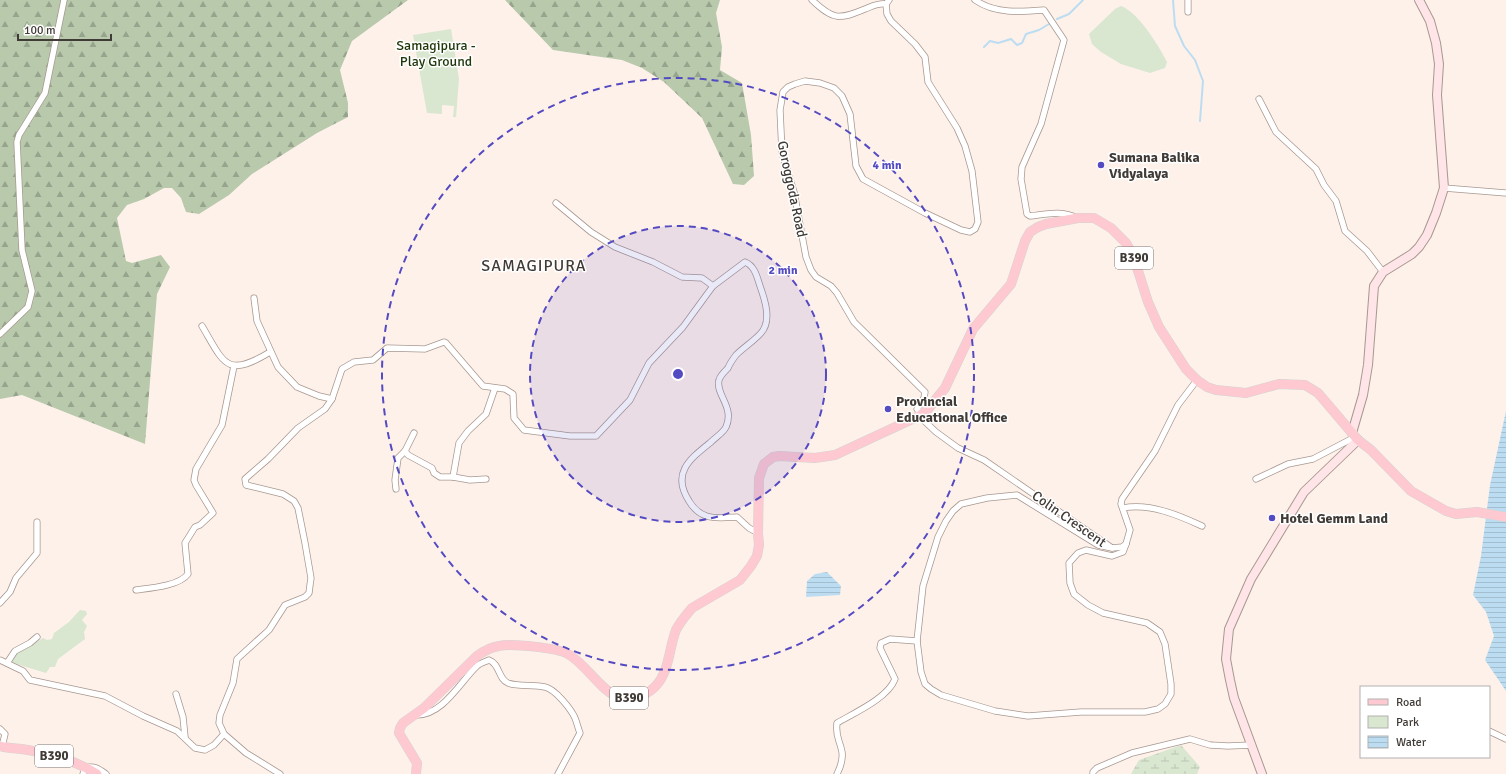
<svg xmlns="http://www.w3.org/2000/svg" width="1506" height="774" font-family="Signika,sans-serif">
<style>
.green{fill:#d9e6d0}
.forest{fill:url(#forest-firs)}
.wetland{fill:url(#wetland-marsh)}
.water{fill:url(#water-rules)}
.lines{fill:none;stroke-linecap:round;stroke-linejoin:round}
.stream{stroke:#bcddf1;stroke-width:2}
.street-casing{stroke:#a79890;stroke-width:7}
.secondary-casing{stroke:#a79890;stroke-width:10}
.primary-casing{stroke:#d5d4d3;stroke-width:10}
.street{stroke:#fff;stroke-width:5.5}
.secondary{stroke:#ffe4e8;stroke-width:8}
.primary{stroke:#fec9d1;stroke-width:9}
.ring{fill:none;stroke:#544ac2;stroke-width:2;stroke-dasharray:7 5}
.poi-dot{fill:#544ac2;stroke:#fff;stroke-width:1.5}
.labels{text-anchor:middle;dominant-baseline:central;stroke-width:3;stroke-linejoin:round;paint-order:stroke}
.shield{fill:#fff;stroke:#7a7673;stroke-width:1}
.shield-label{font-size:13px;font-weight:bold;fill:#413b37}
.park-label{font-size:14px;fill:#1e3608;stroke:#fff}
.poi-label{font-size:14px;font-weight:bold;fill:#413b37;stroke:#fff;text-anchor:start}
.street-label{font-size:14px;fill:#413b37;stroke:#fff}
.quarter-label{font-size:16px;letter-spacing:1px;fill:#413b37;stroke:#fff}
.centre{fill:#544ac2;stroke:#fff;stroke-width:2}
.ring-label{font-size:12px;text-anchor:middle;font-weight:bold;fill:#544ac2;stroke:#fff;stroke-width:3;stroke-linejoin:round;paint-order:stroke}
</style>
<defs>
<pattern id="forest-firs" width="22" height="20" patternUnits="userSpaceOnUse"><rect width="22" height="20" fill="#b8c9ac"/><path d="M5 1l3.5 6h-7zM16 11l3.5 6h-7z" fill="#97a48d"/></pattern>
<pattern id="wetland-marsh" width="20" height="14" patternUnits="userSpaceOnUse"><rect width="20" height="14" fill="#d9e6d0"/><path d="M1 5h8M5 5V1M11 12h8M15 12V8" fill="none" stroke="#bbc6b3"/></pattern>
<pattern id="water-rules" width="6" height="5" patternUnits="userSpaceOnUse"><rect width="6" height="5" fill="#bcddf1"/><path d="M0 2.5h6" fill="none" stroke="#a3bfcf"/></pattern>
</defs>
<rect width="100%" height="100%" fill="#fef1ea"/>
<!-- green -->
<g class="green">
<path d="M1121 6C1139 13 1158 45 1167 62L1165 68 1150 73 1121 64 1101 52 1092 44 1089 34 1115 9Z"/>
<polygon points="451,29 459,79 456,117 453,117 454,106 442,105 442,114 427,113 413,35"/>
<polygon points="80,610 86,611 87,614 82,620 87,626 84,632 85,639 58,659 55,667 50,667 46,673 10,662 17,652 29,647 43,638 47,640 52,639 54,633 69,622"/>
</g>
<!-- forest -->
<g class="forest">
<polygon points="0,0 408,0 352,41 340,70 348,103 348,117 317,133 252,174 229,195 199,214 186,212 181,198 172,188 164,188 144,199 127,205 117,218 126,261 132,263 161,255 170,267 157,294 145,444 22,395 0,399"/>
<polygon points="505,0 720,0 716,13 722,47 720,70 742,83 751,135 754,176 744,185 733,184 702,118 664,82 642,68 622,60 553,50"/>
</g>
<!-- wetland -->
<polygon class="wetland" points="1181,745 1200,767 1197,774 1131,774 1139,760"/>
<!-- water -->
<g class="water">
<polygon points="1506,411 1506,691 1485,660 1494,636 1486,612 1473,595 1481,556 1490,485"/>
<polygon points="827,572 841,586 840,595 806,597 807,581 815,574"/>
</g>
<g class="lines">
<!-- stream -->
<g class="stream">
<polyline points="1173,0 1175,26 1184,46 1195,60 1203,81 1200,121"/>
<polyline points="1057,19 1069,14 1083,0"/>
<polyline points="984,47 990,41 998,43 1011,39 1017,45 1022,43 1026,34 1039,30 1049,24"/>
</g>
<!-- street casing -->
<g class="street-casing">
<g id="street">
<path d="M812 0C833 20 839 20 865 9 873 6 878 3 886 4"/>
<polyline points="889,0 886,4 887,14 891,21 915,44 925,57 928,82 957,128 965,146 972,171 978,222 975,229 970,232 961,230 925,213 863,179 856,166 850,114 842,96 834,88 820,83 805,81 795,84 788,87 783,92 780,110 782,153 794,192 806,257 811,270 816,277 831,286 837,293 854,322 925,392 924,398 917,409 921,414"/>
<path d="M975 0C995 14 1020 12 1044 10L1064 40 1041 124 1022 167 1021 179 1027 214 1030 216C1047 214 1062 210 1077 218"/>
<polyline points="1188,12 1188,0"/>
<polyline points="1259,99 1276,132 1316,169 1324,185 1336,201 1345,231 1367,251 1383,272"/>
<polyline points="1444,188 1506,193"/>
<polyline points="556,203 591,232 615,247 653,262 682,277 702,278 713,286"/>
<polyline points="254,298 257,321 278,367 297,387 319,396 332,399"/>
<path d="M202 326C224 363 226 379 270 352"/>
<polyline points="0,334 28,307 32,291 22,250 17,142 19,135 45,93 64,0"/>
<polyline points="919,416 936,432 958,448 984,460 1112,548 1122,547 1126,544 1130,530 1121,504 1122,499 1155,451 1178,405 1197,380"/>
<polyline points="405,451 408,455 432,468 434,473 440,477 453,477 470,480 486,479"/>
<polyline points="453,477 459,443 468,431 486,414 495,388"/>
<polyline points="1256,479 1288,464 1313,459 1355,437"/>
<polyline points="396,489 395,480 398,458 405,451 414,433"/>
<path d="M1123 508C1150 503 1178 515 1202 526"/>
<polyline points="1112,548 1098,545 1017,495 987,498 961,504 953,511 946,521 938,537 923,586 917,641 921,672 925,684 931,689 941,695 995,711 1028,716 1081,712 1145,712 1158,709 1165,704 1171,694 1171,684 1165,644 1160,632 1147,623 1103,613 1088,605 1074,594 1070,583 1069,563 1078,553 1086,550 1112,556 1123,552 1126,544"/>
<path d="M136 590C151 588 179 586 188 574L185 543 195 527 200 525 213 513 196 485 194 480 196 469 222 425 234 366"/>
<polyline points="0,603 10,592 16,578 37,553 37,522"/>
<polyline points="0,660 23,671 30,680 105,696 143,716 177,731 195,748 205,750 214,745 224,734"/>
<polyline points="7,663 15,651 30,643 37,637"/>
<polyline points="176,694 183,717 185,737"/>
<path d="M417 715C443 715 460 682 477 666 480 663 485 662 489 660 500 664 498 679 508 683 519 687 534 684 545 687 555 689 571 709 575 718 577 723 578 728 580 733L558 774"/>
<polyline points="0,729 5,734 2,747"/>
<polyline points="1489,731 1506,739"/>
<path d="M83 774 85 768C94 765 99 769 106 774"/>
<path d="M280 774 246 753 224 734 219 723 220 715 233 683 237 659 269 630 285 605 305 597 309 593 310 585 311 578 305 543 298 508 294 501 283 494 246 485 245 479 268 459 298 428 325 409 332 399 342 369 354 362 373 360 387 348 425 349 444 342 446 343 483 386 505 389 513 394 514 418 524 430 570 436H596L630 400 649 363 683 327 713 286 745 262C755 266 757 277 760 286 765 300 772 321 761 333 754 341 744 347 736 355 733 359 730 363 728 368 725 371 720 376 719 380 715 394 735 407 726 427 723 433 716 437 711 442 690 459 671 473 689 501 701 521 716 518 737 517L749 528 758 533"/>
<path d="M837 774C840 768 843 759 842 752 840 740 835 737 837 723 854 713 888 698 895 679L880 648 881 643 890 639 917 641"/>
<polyline points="1093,774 1093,772 1097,768 1132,753 1190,739 1210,745 1228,746 1252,745"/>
</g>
</g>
<!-- secondary casing -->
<g class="secondary-casing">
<g id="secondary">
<polyline points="1352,433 1363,395 1368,365 1374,286 1383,272 1412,254 1419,247 1427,235 1436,213 1444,188 1437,95 1439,64 1436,43 1430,21 1419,0"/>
<polyline points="1262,774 1234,698 1230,680 1226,659 1229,629 1251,579 1304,492 1358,440"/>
</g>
</g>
<!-- primary casing -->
<g class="primary-casing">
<g id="primary">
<path d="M0 746C9 749 19 748 28 750 52 754 76 761 97 774"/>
<path d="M416 774 417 763 399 733 400 728 403 723 424 708 477 656C484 651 491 647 499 646 511 643 558 648 568 654 595 669 611 718 650 691 670 677 668 650 676 630 680 622 686 615 692 608L740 580 751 566 757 556 759 545 758 533 759 478 764 464 773 457 779 456 815 458 835 455 919 416 928 409 945 388 973 329 1011 284 1025 241 1030 232 1038 227 1046 224 1078 218H1094L1111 228 1126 243 1133 255 1148 302 1159 327 1186 369 1197 380 1207 387 1216 390 1246 393 1279 384 1305 385 1318 393 1358 440 1371 450 1411 491 1446 511 1456 514 1477 512 1506 517"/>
</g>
</g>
<!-- street -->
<use href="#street" class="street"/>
<!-- secondary -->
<use href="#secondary" class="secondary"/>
<!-- primary -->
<use href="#primary" class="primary"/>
</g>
<!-- distance rings -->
<circle cx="678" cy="374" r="148" fill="#544ac2" fill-opacity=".12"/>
<g class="ring">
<circle cx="678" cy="374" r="148"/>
<circle cx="678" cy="374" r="296"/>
</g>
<!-- markers -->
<g class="poi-dot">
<circle cx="1101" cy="165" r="4"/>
<circle cx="888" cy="409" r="4"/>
<circle cx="1272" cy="518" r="4"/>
</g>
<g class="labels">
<!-- shield labels -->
<g class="shield">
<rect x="1115" y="247" width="38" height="22" rx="3"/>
<rect x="610" y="687" width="38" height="22" rx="3"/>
<rect x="35" y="745" width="38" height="22" rx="3"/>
</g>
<g class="shield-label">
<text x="1134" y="258">B390</text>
<text x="629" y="698">B390</text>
<text x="54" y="756">B390</text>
</g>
<!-- park labels -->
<g class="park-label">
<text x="436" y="45">Samagipura -<tspan x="436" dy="16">Play Ground</tspan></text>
</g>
<!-- poi labels -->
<g class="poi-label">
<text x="1109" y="157">Sumana Balika<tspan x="1109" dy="16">Vidyalaya</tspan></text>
<text x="896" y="401">Provincial<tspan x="896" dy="16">Educational Office</tspan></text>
<text x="1280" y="518">Hotel Gemm Land</text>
</g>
<!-- street labels -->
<g class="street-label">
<text transform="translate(792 189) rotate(78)">Goroggoda Road</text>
<text transform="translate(1069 519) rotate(35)">Colin Crescent</text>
</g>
<!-- quarter labels -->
<g class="quarter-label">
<text x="534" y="266">SAMAGIPURA</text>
</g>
</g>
<circle cx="678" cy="374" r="6" class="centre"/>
<g class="ring-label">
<text x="887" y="169">4 min</text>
<text x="783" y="274">2 min</text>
</g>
<!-- legend -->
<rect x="1360" y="686" width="130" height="72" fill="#ffffff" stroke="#b3b1af"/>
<rect x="1368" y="699" width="20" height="6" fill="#fec9d1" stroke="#b3b1af"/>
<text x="1396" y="706" font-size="12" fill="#413b37">Road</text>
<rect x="1368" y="716" width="20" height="12" fill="#d9e6d0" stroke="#b3b1af"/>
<text x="1396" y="726" font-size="12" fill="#413b37">Park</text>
<rect x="1368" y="736" width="20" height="12" fill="url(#water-rules)" stroke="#b3b1af"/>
<text x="1396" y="746" font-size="12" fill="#413b37">Water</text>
<!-- scale -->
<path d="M18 34v6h93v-6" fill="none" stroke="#413b37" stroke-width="2"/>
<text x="24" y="34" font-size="12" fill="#413b37" stroke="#ffffff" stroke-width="3" paint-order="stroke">100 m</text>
</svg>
